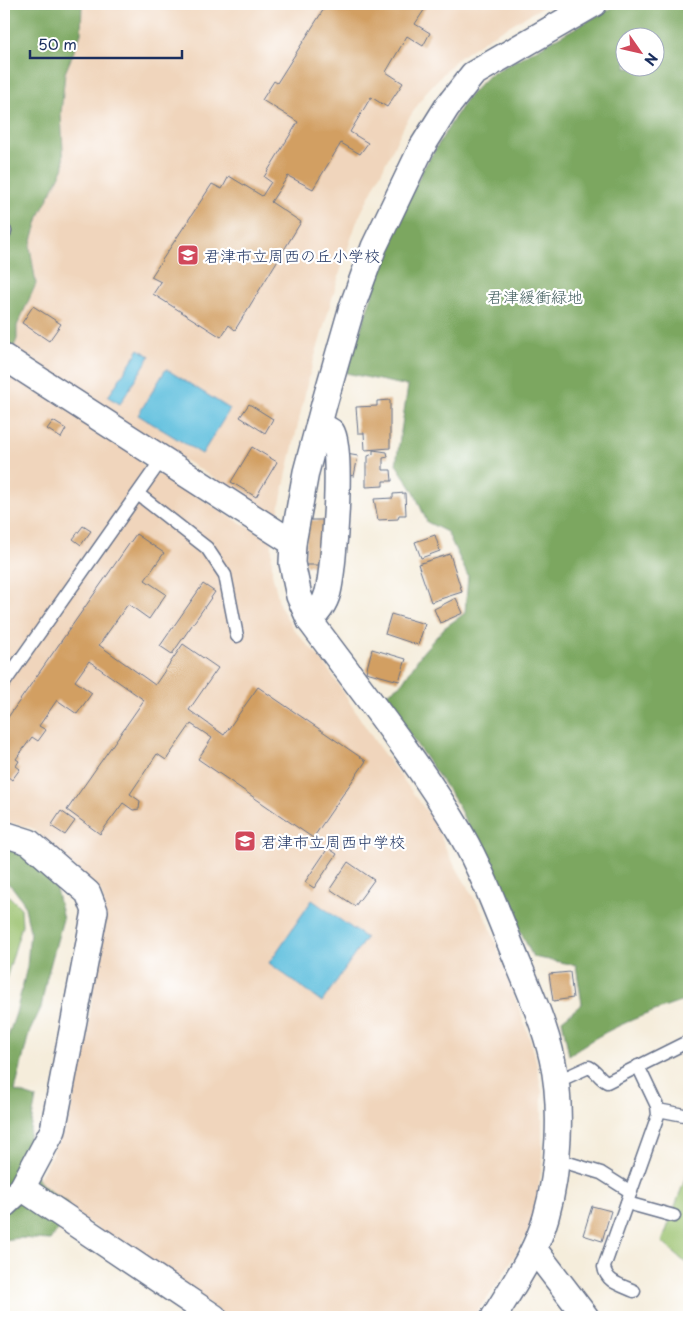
<svg xmlns="http://www.w3.org/2000/svg" width="693" height="1321" font-family="'Playpen Sans','Klee One',sans-serif">
<style>
.built{fill:#f0d5bc}
.green{fill:#9ac16d;stroke:#5a7866}
.forest{fill:#7ba760;stroke:#4b6b5f;fill-rule:evenodd}
.water{fill:#60c0de;stroke:#3e789e}
.building{fill:#d29f62}
.lines{fill:none;stroke-linecap:round;stroke-linejoin:round}
.lane-casing{stroke:#67728a;stroke-width:15}
.street-casing{stroke:#67728a;stroke-width:28}
.lane{stroke:#fff;stroke-width:12}
.street{stroke:#fff;stroke-width:25}
.labels{text-anchor:middle;dominant-baseline:central;stroke-width:4.5;stroke-linejoin:round;paint-order:stroke}
.poi-label{font-size:16px;fill:#1b2f5e;stroke:#fff;text-anchor:start}
.park-label{font-size:16px;fill:#476263;stroke:#fff}
</style>
<rect width="100%" height="100%" fill="#fff"/>
<filter id="ink" filterUnits="userSpaceOnUse"><feTurbulence type="fractalNoise" baseFrequency=".02" numOctaves="2"/><feDisplacementMap in="SourceGraphic" scale="10" xChannelSelector="R" yChannelSelector="G"/><feConvolveMatrix kernelMatrix="1 2 1 2 8 2 1 2 1" color-interpolation-filters="sRGB"/></filter>
<filter id="wash" filterUnits="userSpaceOnUse"><feTurbulence type="fractalNoise" baseFrequency=".0096" numOctaves="4" result="noise"/><feDisplacementMap in="SourceGraphic" scale="20" xChannelSelector="R" yChannelSelector="G"/><feGaussianBlur stdDeviation="1.12" result="paint"/><feColorMatrix in="noise" values="0 0 0 0 0 0 0 0 0 0 0 0 0 0 0 0 0 1.4 0 .05"/><feComposite in="paint" operator="in"/></filter>
<g filter="url(#wash)">
<rect width="100%" height="100%" fill="#f5eddb"/>
<!-- built -->
<g class="built">
<polygon points="82,4 548,4 489,37 457,59 427,91 405,124 357,221 341,269 308,380 277,517 11,353 17,339 17,326 36,284 30,247 40,214 63,167 61,114 65,73 81,34"/>
<polygon points="4,366 135,451 145,468 157,475 165,475 220,511 272,540 272,573 280,606 294,630 324,663 378,746 433,820 449,855 489,924 534,1051 542,1092 542,1163 537,1199 528,1233 499,1282 473,1317 228,1317 35,1186 68,1123 86,1042 105,907 101,892 32,828 4,821"/>
</g>
<!-- green -->
<g class="green">
<polygon points="4,891 21,908 22,925 4,986"/>
<polygon points="689,1168 689,1266 662,1242"/>
</g>
<!-- forest -->
<g class="forest">
<polygon points="4,4 82,4 81,34 65,73 61,114 64,167 40,214 30,247 36,284 17,326 17,339 4,371"/>
<path d="M619 4H689V999C643 1015 610 1026 569 1055L562 1020 582 1004 576 965 533 957 455 800 383 696 402 683 422 653 444 628 465 613 468 576 447 532 427 522 414 492 396 464 408 386 346 373 392 236 423 169 466 99 489 75ZM626 38H656V68H626Z"/>
<path d="M4 846 24 853 52 872 63 919 46 981 41 1008 29 1033 15 1091 36 1098C31 1128 19 1161 43 1185 50 1192 60 1198 69 1204L59 1229 50 1240 19 1238 4 1240V1048L16 1013 27 967 30 931 24 903 13 888 4 880Z"/>
</g>
<!-- water -->
<g class="water">
<polygon points="139,349 150,356 120,404 108,397"/>
<polygon points="166,369 230,409 202,454 138,415"/>
<polygon points="312,900 366,938 322,1002 269,963"/>
</g>
<g id="blocks">
<!-- building -->
<g class="building">
<polygon points="327,4 428,4 415,24 430,33 423,46 407,36 386,72 403,83 387,107 371,97 350,132 368,143 360,154 341,143 313,189 288,176 271,202 301,222 235,330 229,325 221,337 153,294 161,282 151,277 212,184 222,189 229,176 262,196 271,182 264,177 298,122 262,100 274,81 277,83"/>
<polygon points="33,306 61,324 49,341 22,323"/>
<polygon points="390,400 390,448 365,450 364,433 358,433 356,407 377,406 377,401"/>
<polygon points="249,404 273,419 265,433 240,417"/>
<polygon points="53,421 66,429 61,438 47,429"/>
<polygon points="252,447 277,462 256,497 231,482"/>
<polygon points="373,450 387,452 388,457 383,458 383,470 391,470 392,481 383,481 383,486 366,487 366,463 368,463 368,456 373,454"/>
<polygon points="346,454 358,456 354,476 342,474"/>
<polygon points="405,493 406,515 399,515 398,519 378,520 374,499 393,498 393,494"/>
<polygon points="307,520 325,520 323,565 305,565"/>
<polygon points="83,526 91,531 81,545 73,539"/>
<polygon points="136,534 164,553 145,580 166,594 149,619 128,604 99,645 155,685 183,644 218,668 189,710 224,735 258,687 366,761 313,838 198,759 212,738 191,724 166,760 157,754 130,794 140,801 139,809 133,810 123,803 100,834 67,810 144,700 89,661 75,681 92,693 77,714 57,700 39,726 46,730 38,741 32,737 16,759 19,761 16,766 20,769 12,780 7,776 4,780 4,723"/>
<polygon points="435,535 440,551 421,558 415,542"/>
<polygon points="450,554 462,592 431,602 418,564"/>
<polygon points="203,584 215,592 172,654 160,646"/>
<polygon points="456,598 463,613 440,623 434,609"/>
<polygon points="391,614 425,624 418,645 385,634"/>
<polygon points="372,649 406,659 399,681 366,672"/>
<polygon points="61,811 75,821 65,835 51,826"/>
<polygon points="328,848 337,854 314,888 305,882"/>
<polygon points="348,862 374,880 355,906 330,889"/>
<polygon points="570,972 573,998 553,1001 549,974"/>
<polygon points="592,1206 611,1211 602,1241 583,1235"/>
</g>
</g>
</g>
<g filter="url(#ink)">
<use href="#blocks" fill-opacity="0" stroke="#67728a" stroke-width="1"/>
<g class="lines">
<!-- lane casing -->
<g class="lane-casing">
<g id="lane">
<polyline points="4,234 5,231"/>
<polyline points="138,494 207,548 225,575 237,636"/>
<polyline points="4,683 162,459"/>
<path d="M556 1082 589 1067C597 1071 599 1078 607 1082L689 1041"/>
<polyline points="658,1110 689,1116"/>
<polyline points="555,1159 601,1173 631,1192"/>
<polyline points="627,1203 674,1216"/>
<path d="M634 1291C621 1285 606 1282 604 1267L658 1115 657 1106 638 1066"/>
</g>
</g>
<!-- street casing -->
<g class="street-casing">
<g id="street">
<polyline points="4,357 293,543"/>
<path d="M310 621C318 612 325 604 328 592 334 569 343 448 332 432 329 429 322 427 319 424"/>
<polyline points="4,834 29,842 88,893 95,911 53,1130 22,1188 4,1205"/>
<polyline points="22,1188 214,1317"/>
<polyline points="534,1249 586,1317"/>
<path d="M494 1317C513 1285 536 1253 546 1217 559 1171 563 1105 552 1058 543 1018 524 979 509 941 495 906 480 867 461 834 417 759 361 690 310 621L299 596 292 563 293 543 306 472 325 401 352 307 374 247 422 147 447 107 473 74 594 4"/>
</g>
</g>
<!-- lane -->
<use href="#lane" class="lane"/>
<!-- street -->
<use href="#street" class="street"/>
</g>
</g>
<!-- icons -->
<defs>
<g id="school-square" transform="scale(1.125)"><rect x="-9" y="-9" width="18" height="18" rx="4" fill="#d1495b" stroke="#fff"/><path d="M0-5L7-2L0 1L-7-2ZM-4 1L0 2.5L4 1V4Q0 6-4 4Z" fill="#fff"/></g>
</defs>
<g fill-rule="evenodd">
<use href="#school-square" x="188" y="255"/>
<use href="#school-square" x="245" y="841"/>
</g>
<g class="labels">
<!-- poi labels -->
<g class="poi-label">
<text x="204" y="255">君津市立周西の丘小学校</text>
<text x="261" y="841">君津市立周西中学校</text>
</g>
<!-- park labels -->
<g class="park-label">
<text x="535" y="296">君津緩衝緑地</text>
</g>
</g>
<!-- margin -->
<rect width="693" height="1321" fill="none" stroke="#fff" stroke-width="20"/>
<!-- north arrow -->
<g transform="translate(640 52) rotate(124)"><circle r="24" fill="#ffffff" stroke="#a4acbf"/>
<path d="M0-4L9 19L0 12L-9 19Z" fill="#d1495b"/>
<text y="-8" font-size="14" font-weight="bold" text-anchor="middle" fill="#1b2f5e">N</text>
</g>
<!-- scale -->
<path d="M30 50v8h152v-8" fill="none" stroke="#1b2f5e" stroke-width="2.5"/>
<text x="38" y="50" font-size="15" fill="#1b2f5e" stroke="#ffffff" stroke-width="4" paint-order="stroke">50 m</text>
</svg>
